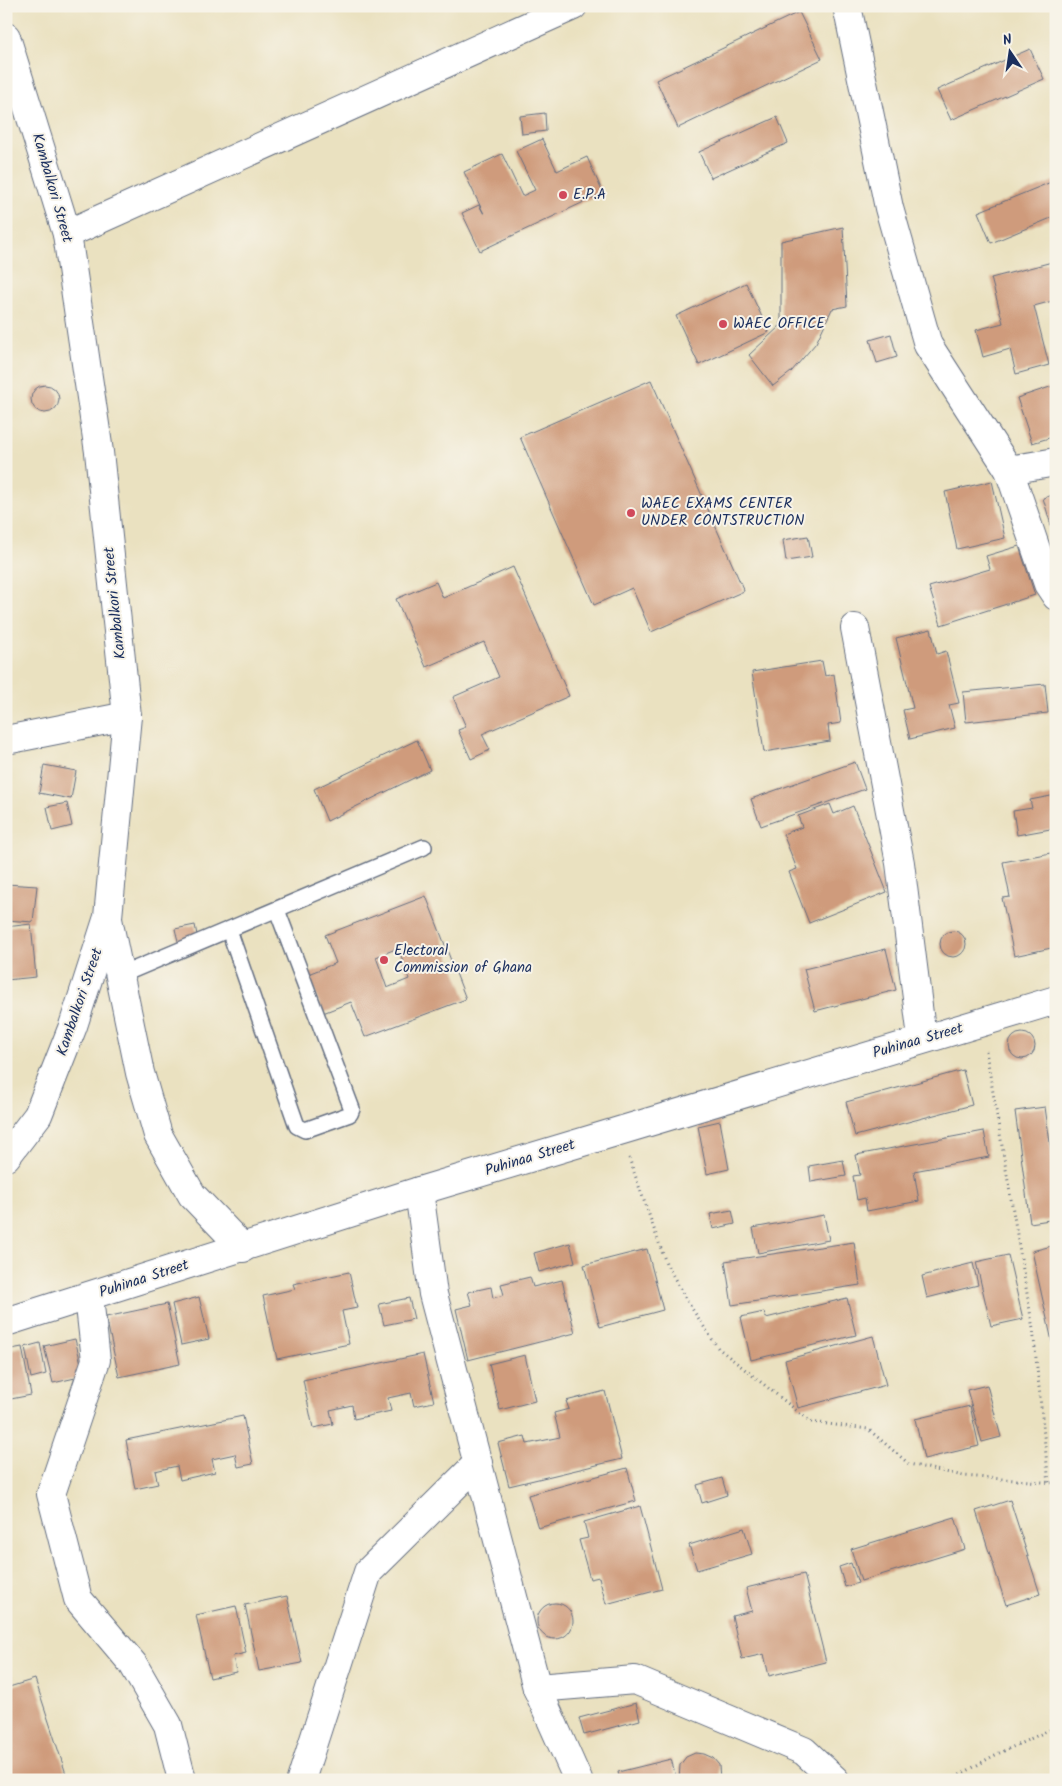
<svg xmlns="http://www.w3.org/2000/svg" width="1062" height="1786" font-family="Kalam,sans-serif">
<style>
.building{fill:#cf9b7c;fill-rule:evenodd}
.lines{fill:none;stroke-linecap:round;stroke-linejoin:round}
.service-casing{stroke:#636d80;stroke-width:18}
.minor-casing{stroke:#636d80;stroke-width:30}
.path{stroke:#636d80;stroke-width:3;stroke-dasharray:1 4;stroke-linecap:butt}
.service{stroke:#fff;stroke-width:15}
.minor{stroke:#fff;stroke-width:28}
.poi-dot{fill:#d1495b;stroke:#f7f3e8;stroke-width:2}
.labels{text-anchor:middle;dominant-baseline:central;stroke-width:4;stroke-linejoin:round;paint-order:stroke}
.street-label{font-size:15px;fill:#1b2f5e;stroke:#f7f3e8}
.poi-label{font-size:15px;fill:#1b2f5e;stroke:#f7f3e8;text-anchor:start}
</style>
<rect width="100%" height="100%" fill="#f7f3e8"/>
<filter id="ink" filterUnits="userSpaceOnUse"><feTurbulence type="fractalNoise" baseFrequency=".02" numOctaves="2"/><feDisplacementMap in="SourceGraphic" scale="10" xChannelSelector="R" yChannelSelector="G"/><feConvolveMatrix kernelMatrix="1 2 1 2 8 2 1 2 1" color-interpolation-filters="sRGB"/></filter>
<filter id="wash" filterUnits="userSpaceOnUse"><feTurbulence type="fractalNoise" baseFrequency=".0096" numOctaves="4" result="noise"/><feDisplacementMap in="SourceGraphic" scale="20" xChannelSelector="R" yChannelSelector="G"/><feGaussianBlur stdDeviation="1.12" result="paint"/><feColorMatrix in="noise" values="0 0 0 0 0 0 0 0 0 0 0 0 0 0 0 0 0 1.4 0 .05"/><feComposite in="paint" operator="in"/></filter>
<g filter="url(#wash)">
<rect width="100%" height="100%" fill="#eae1c0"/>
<g id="blocks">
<!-- building -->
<g class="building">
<polygon points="799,12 822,59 678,128 656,80"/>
<polygon points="1030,49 1044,79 951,120 937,90"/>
<polygon points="545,113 546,131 522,134 520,116"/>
<polygon points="777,117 788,143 711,178 699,152"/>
<polygon points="542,139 557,171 587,157 603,193 480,251 462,213 479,205 484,214 464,172 502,154 522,196 535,190 516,151"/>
<polygon points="1056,180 1056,216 991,243 978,212"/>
<polygon points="843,227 847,306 832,309 816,343 791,372 773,386 749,355 781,325 781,241"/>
<polygon points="1056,261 1056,300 1034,306 1049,365 1016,374 1010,349 983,357 976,330 1003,323 991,278"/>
<polygon points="746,283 769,332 699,365 676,316"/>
<polygon points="891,334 897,357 877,363 870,340"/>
<polygon points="651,380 744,591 651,632 632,588 594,605 520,437"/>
<circle cx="45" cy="399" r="14"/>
<polygon points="1056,385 1056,436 1032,443 1017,398"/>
<polygon points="992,481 1005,538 957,549 945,492"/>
<polygon points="1056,494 1056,539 1055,539 1043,498"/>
<polygon points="808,536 812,557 786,561 783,540"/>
<polygon points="1019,546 1035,595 941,625 929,587 990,569 986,556"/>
<polygon points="513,567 569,696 482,734 490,750 471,759 458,730 466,727 453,697 499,677 484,642 426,667 396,599 436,582 443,598"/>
<polygon points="931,629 937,654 946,651 959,703 949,705 955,728 910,739 903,710 913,708 896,638"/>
<polygon points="822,661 825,676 834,674 841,723 828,725 830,741 764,752 752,672"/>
<polygon points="1045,684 1048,713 966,722 963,692"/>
<polygon points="417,740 430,770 327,821 314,789"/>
<polygon points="855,762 865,789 761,826 751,799"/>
<polygon points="44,765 76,771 71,799 39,793"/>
<polygon points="1056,795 1056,828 1017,835 1013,811 1032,808 1030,800"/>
<polygon points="67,803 72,826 52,831 47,807"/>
<polygon points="830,804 834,814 853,806 887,892 809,923 789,872 797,869 783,834 802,827 798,816"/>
<polygon points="1056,852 1056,947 1014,956 1002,898 1010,897 1003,862"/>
<polygon points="6,884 37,886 33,922 6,920"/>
<path d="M426 896 466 999 365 1037 351 1002 323 1013 308 974 336 963 325 935ZM398 948 409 979 387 988 376 957Z"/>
<polygon points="31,924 36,977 6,980 6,927"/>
<polygon points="195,925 198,940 179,945 175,929"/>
<circle cx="953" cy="944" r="13"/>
<polygon points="886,949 896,990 815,1011 804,969"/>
<circle cx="1022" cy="1046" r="13"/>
<polygon points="963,1070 972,1105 855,1136 846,1102"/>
<polygon points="1045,1107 1056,1185 1056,1219 1030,1223 1015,1111"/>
<polygon points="720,1121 729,1169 707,1174 698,1126"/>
<polygon points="984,1131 989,1157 914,1171 919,1201 867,1211 865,1198 857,1200 853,1176 860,1175 856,1155"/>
<polygon points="843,1160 846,1176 811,1182 809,1166"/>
<polygon points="732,1210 735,1224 713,1229 710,1214"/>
<polygon points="824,1215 829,1240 758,1253 753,1228"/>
<polygon points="854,1242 860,1285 732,1305 725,1261"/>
<polygon points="570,1243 575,1262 539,1272 534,1253"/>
<polygon points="1056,1245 1056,1355 1055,1355 1032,1251"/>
<polygon points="647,1249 663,1310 600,1327 584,1265"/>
<polygon points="1008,1255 1023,1319 991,1326 976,1262"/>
<polygon points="973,1263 978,1285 927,1298 922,1276"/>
<polygon points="349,1272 357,1308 342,1311 349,1344 277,1359 263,1296 295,1289 293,1284"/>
<polygon points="530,1277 533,1287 562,1280 575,1333 468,1360 456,1309 472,1305 468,1292 491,1287 493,1298 504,1295 501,1284"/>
<polygon points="199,1297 209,1339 181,1345 172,1304"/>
<polygon points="409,1298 414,1319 384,1325 379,1304"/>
<polygon points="847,1298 856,1335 751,1360 741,1317 764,1312 766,1318"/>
<polygon points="167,1304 180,1364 119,1377 106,1317"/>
<polygon points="873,1336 886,1385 798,1408 785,1360"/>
<polygon points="75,1339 84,1376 53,1383 44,1346"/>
<polygon points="40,1343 46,1374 31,1378 25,1347"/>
<polygon points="22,1347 31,1395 6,1400 6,1350"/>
<polygon points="423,1354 434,1402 414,1406 411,1393 388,1398 391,1411 354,1419 352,1405 330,1410 333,1424 313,1428 303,1380"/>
<polygon points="525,1355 535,1401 500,1410 489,1364"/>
<polygon points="987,1385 1001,1437 982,1442 967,1390"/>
<polygon points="605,1391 622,1459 509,1486 498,1443 525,1436 527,1444 560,1437 554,1413 569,1409 566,1401"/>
<polygon points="970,1406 979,1446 924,1459 915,1419"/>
<polygon points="243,1416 253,1464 238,1467 235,1454 212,1459 215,1472 180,1480 177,1466 155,1471 158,1484 135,1489 126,1440"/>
<polygon points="627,1468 636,1501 538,1528 528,1495"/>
<polygon points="722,1478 727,1495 702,1503 697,1485"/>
<polygon points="1010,1500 1040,1594 1006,1605 976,1511"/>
<polygon points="640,1506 662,1589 606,1604 599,1577 590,1579 579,1540 588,1538 584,1522"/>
<polygon points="955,1517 965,1549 861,1581 851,1549"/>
<polygon points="744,1528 752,1554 697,1570 689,1545"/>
<polygon points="851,1563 858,1583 845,1587 839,1567"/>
<polygon points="804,1574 826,1662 769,1676 764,1654 742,1659 732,1616 752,1611 746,1588"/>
<polygon points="287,1596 302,1663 259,1671 245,1605"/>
<circle cx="555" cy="1621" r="18"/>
<polygon points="236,1606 246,1653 233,1656 236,1672 210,1678 196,1615"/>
<polygon points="35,1679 68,1780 6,1780 6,1688"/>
<polygon points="636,1703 640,1720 584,1735 579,1718"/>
<polygon points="695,1753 704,1754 713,1758 719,1765 720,1780 679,1780 680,1765 686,1757"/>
<polygon points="671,1759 677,1780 620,1780 618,1772"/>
</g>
</g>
</g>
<g filter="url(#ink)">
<use href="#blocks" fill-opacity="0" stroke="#636d80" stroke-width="1"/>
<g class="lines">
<!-- service casing -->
<g class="service-casing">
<g id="service">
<polyline points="229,930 297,1126 305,1130 350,1114 352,1109 277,910"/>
<polyline points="121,975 424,847"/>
</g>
</g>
<!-- minor casing -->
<g class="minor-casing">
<g id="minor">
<polyline points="847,6 889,208 928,345 1009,470 1048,584 1056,596"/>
<polyline points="6,37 67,234 99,452 127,716 108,917 73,1026 38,1115 6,1157"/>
<polyline points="67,234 573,6"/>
<polyline points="1009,470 1056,462"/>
<polyline points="855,628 900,863 922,1038"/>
<polyline points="6,740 127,716"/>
<polyline points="108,919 140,1073 158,1135 192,1195 243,1248"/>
<polyline points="419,1191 433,1294 537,1688 578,1780"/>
<polyline points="89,1297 96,1360 51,1494 78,1599 133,1664 168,1725 182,1780"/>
<polyline points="6,1322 419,1191 1056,1000"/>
<polyline points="537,1688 635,1680 804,1751 835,1780"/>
<polyline points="301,1780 368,1572 478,1463"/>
</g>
</g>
<!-- path -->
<g class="path">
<polyline points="986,1051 1033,1329 1049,1484"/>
<polyline points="629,1158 666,1263 687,1301 718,1348 811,1422 868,1429 909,1464 963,1476 1056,1483"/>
<polyline points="951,1780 993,1756 1056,1727"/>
</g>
<!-- service -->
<use href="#service" class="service"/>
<!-- minor -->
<use href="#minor" class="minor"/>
</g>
</g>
<!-- markers -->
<g class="poi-dot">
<circle cx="563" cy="195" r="5"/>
<circle cx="723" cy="324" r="5"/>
<circle cx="631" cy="513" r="5"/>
<circle cx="384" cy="960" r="5"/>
</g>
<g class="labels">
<!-- street labels -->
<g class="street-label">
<text transform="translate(52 188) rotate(74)">Kambalkori Street</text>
<text transform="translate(115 603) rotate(-96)">Kambalkori Street</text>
<text transform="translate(80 1002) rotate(-71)">Kambalkori Street</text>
<text transform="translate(918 1041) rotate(-16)">Puhinaa Street</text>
<text transform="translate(530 1158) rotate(-17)">Puhinaa Street</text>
<text transform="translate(144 1279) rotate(-18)">Puhinaa Street</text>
</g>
<!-- poi labels -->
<g class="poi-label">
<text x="573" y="195">E.P.A</text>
<text x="733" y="324">WAEC OFFICE</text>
<text x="641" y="504">WAEC EXAMS CENTER<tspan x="641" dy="17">UNDER CONTSTRUCTION</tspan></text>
<text x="394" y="951">Electoral<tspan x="394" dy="17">Commission of Ghana</tspan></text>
</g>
</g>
<!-- margin -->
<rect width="1062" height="1786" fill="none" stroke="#f7f3e8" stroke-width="25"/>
<!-- north arrow -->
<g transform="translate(1010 52) rotate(347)" stroke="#f7f3e8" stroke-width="4" paint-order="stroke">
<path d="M0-4L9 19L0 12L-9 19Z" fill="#1b2f5e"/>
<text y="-8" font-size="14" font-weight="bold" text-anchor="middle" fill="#1b2f5e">N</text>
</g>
</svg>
